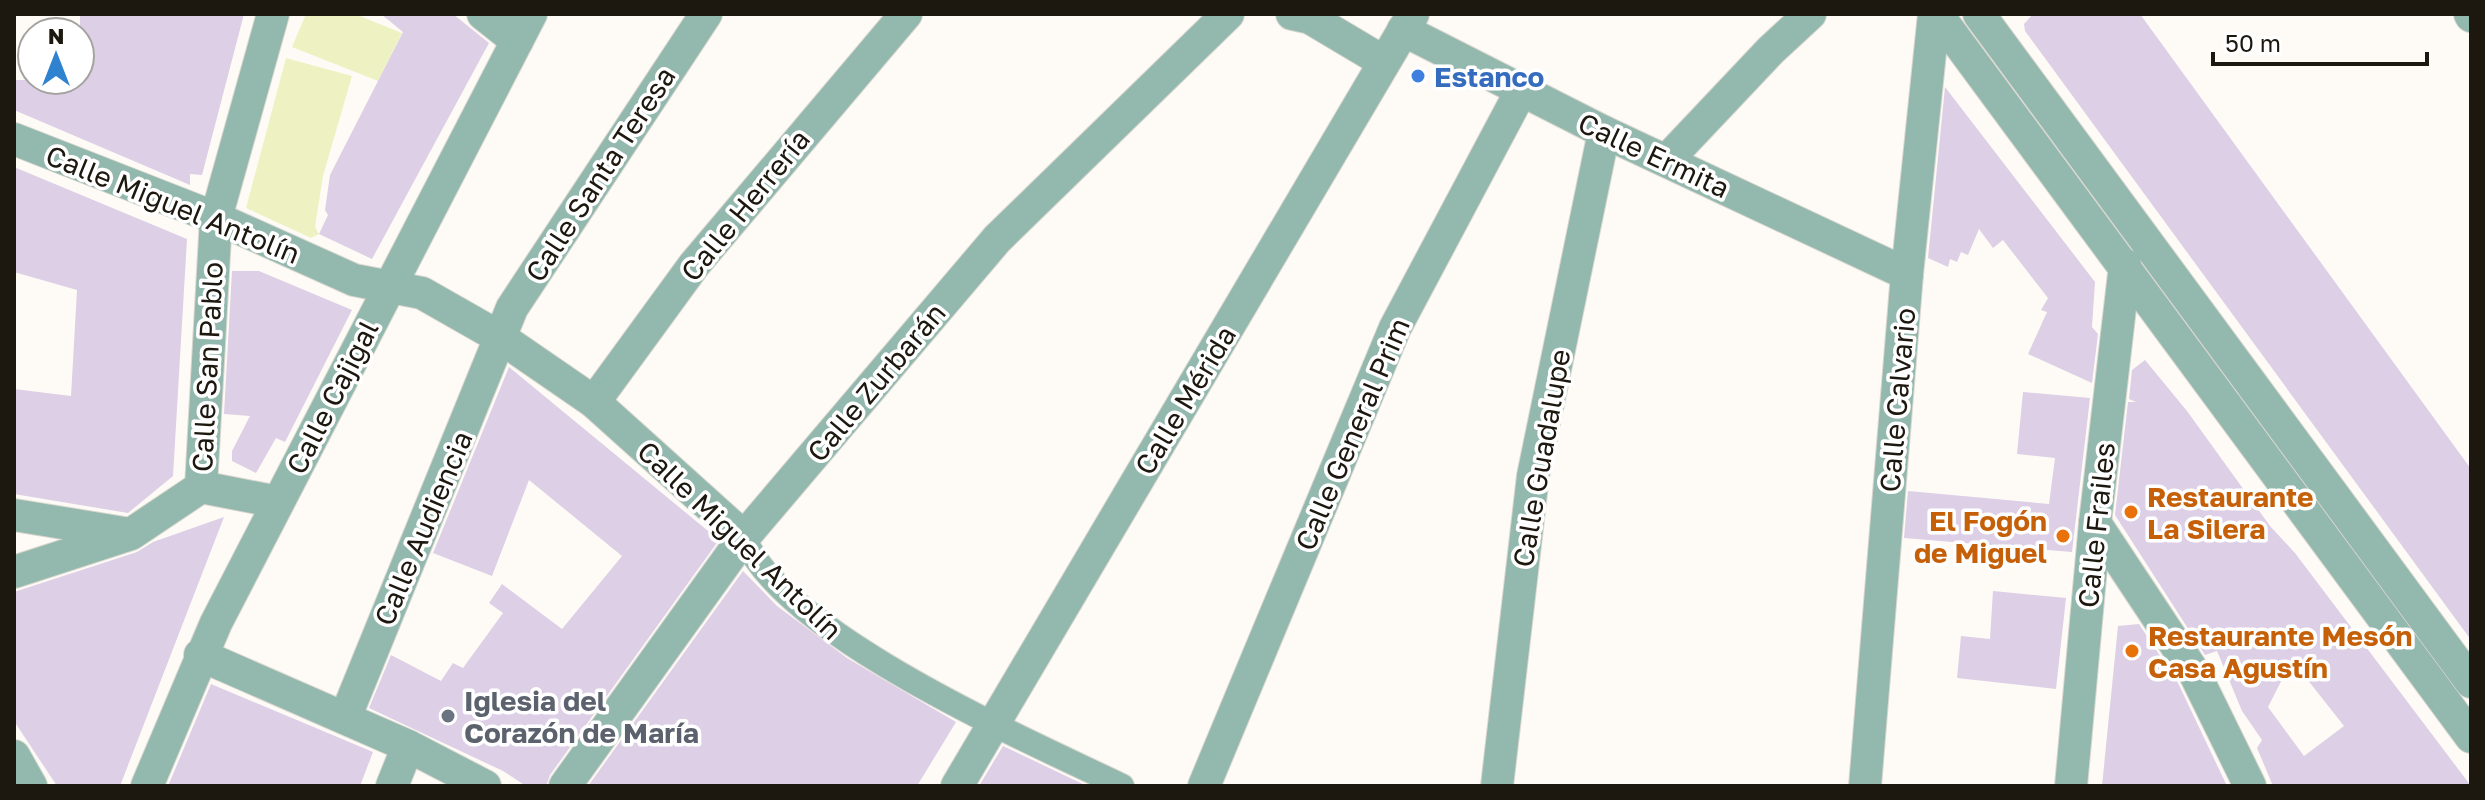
<svg xmlns="http://www.w3.org/2000/svg" width="2485" height="800" font-family="'Golos Text',sans-serif">
<style>
.green{fill:#eef2c3}
.building{fill:#ddcfe6;fill-rule:evenodd}
.lines{fill:none;stroke-linecap:round;stroke-linejoin:round}
.pedestrian-casing{stroke:#dad7d1;stroke-width:26}
.minor-casing{stroke:#dad7d1;stroke-width:34}
.pedestrian{stroke:#93b8ad;stroke-width:24}
.minor{stroke:#93b8ad;stroke-width:32}
.shop-dot{fill:#3f7fe0;stroke:#fff;stroke-width:3}
.food-dot{fill:#e8710a;stroke:#fff;stroke-width:3}
.worship-dot{fill:#6b7280;stroke:#fff;stroke-width:3}
.labels{text-anchor:middle;dominant-baseline:central;stroke-width:7;stroke-linejoin:round;paint-order:stroke}
.shop-label{font-size:28px;font-weight:bold;fill:#366cbe;stroke:#fff;text-anchor:start}
.street-label{font-size:28px;fill:#1c180f;stroke:#fff}
.food-label{font-size:28px;font-weight:bold;fill:#c56008;stroke:#fff;text-anchor:start}
.worship-label{font-size:28px;font-weight:bold;fill:#5b616d;stroke:#fff;text-anchor:start}
</style>
<rect width="100%" height="100%" fill="#fefbf6"/>
<!-- green -->
<g class="green">
<polygon points="306,14 355,14 402,33 378,81 292,47"/>
<polygon points="286,58 352,76 323,176 315,227 319,234 311,238 246,208"/>
</g>
<!-- building -->
<g class="building">
<polygon points="80,14 244,14 202,175 190,174 190,185 14,110 14,80 80,80"/>
<polygon points="381,14 453,14 489,43 372,259 319,234 328,215 325,210 330,175 403,32"/>
<polygon points="2033,14 2140,14 2471,469 2471,640 2025,31 2024,24"/>
<polygon points="1945,87 2095,282 2092,327 2098,334 2092,383 2028,354 2047,312 2041,310 2048,298 2003,240 1993,248 1979,229 1968,255 1961,252 1957,262 1950,259 1948,267 1928,258"/>
<polygon points="14,167 187,239 173,476 128,513 14,494 14,389 71,396 77,290 14,272"/>
<polygon points="232,271 259,271 352,310 285,442 276,438 256,473 232,461 232,451 250,416 224,414"/>
<path d="M2145 360 2187 411 2270 526 2295 553 2471 786H2273L2257 748 2262 740 2242 711 2217 651 2205 655 2115 515 2128 402H2136L2129 399 2132 370ZM2292 660 2344 726 2304 756 2268 707Z"/>
<polygon points="509,367 719,540 550,775 546,786 526,786 503,771 369,708 391,655 441,681 453,663 463,668 503,613 489,603 502,584 562,629 622,556 529,480 492,576 433,553"/>
<polygon points="2023,392 2090,398 2072,552 1904,538 1908,491 2049,504 2055,458 2017,454"/>
<polygon points="224,517 120,786 57,786 14,721 14,592 137,552 153,542"/>
<polygon points="743,571 777,606 847,658 956,722 917,786 588,786"/>
<polygon points="1993,591 2066,598 2056,689 1957,678 1961,636 1990,639"/>
<polygon points="2139,624 2178,683 2227,786 2102,786 2118,626"/>
<polygon points="211,684 373,752 360,786 168,786"/>
<polygon points="1003,746 1022,755 1087,786 979,786"/>
</g>
<g class="lines">
<!-- pedestrian casing -->
<g class="pedestrian-casing">
<path id="pedestrian" d="M744 537C782 634 1027 740 1122 786"/>
</g>
<!-- minor casing -->
<g class="minor-casing">
<g id="minor">
<polyline points="483,14 517,41"/>
<polyline points="1292,14 1310,18 1384,62"/>
<polyline points="1937,14 2471,737"/>
<polyline points="1979,14 2471,682"/>
<polyline points="2470,14 2471,16"/>
<polyline points="1403,30 1604,132 1907,274"/>
<polyline points="14,139 216,218 354,280 422,293 501,338 594,402 744,537"/>
<polyline points="1667,160 1771,50 1810,14"/>
<polyline points="594,402 694,265 906,14"/>
<polyline points="201,487 216,218 273,14"/>
<polyline points="14,515 124,533"/>
<polyline points="2095,523 2195,674 2250,786"/>
<polyline points="14,572 131,534 201,487 278,502"/>
<polyline points="200,655 408,746 485,786"/>
<polyline points="345,718 512,308 706,14"/>
<polyline points="14,756 31,786"/>
<polyline points="147,786 216,623 531,14"/>
<polyline points="392,786 408,746"/>
<polyline points="565,786 744,537 997,239 1228,14"/>
<polyline points="957,786 1413,14"/>
<polyline points="1204,786 1395,328 1521,91"/>
<polyline points="1497,786 1533,476 1604,132"/>
<polyline points="1865,786 1907,274 1934,14"/>
<polyline points="2071,786 2095,523 2125,265"/>
</g>
</g>
<!-- pedestrian -->
<use href="#pedestrian" class="pedestrian"/>
<!-- minor -->
<use href="#minor" class="minor"/>
</g>
<!-- markers -->
<circle class="shop-dot" cx="1418" cy="76" r="8"/>
<g class="food-dot">
<circle cx="2131" cy="512" r="8"/>
<circle cx="2063" cy="536" r="8"/>
<circle cx="2132" cy="651" r="8"/>
</g>
<circle class="worship-dot" cx="448" cy="716" r="8"/>
<g class="labels">
<!-- shop labels -->
<g class="shop-label">
<text x="1434" y="76">Estanco</text>
</g>
<!-- street labels -->
<g class="street-label">
<text transform="translate(1654 155) rotate(25)">Calle Ermita</text>
<text transform="translate(600 174) rotate(-57)">Calle Santa Teresa</text>
<text transform="translate(173 204) rotate(22)">Calle Miguel Antolín</text>
<text transform="translate(745 205) rotate(-51)">Calle Herrería</text>
<text transform="translate(207 367) rotate(-87)">Calle San Pablo</text>
<text transform="translate(876 382) rotate(-50)">Calle Zurbarán</text>
<text transform="translate(332 397) rotate(-63)">Calle Cajigal</text>
<text transform="translate(1185 400) rotate(-59)">Calle Mérida</text>
<text transform="translate(1897 400) rotate(-85)">Calle Calvario</text>
<text transform="translate(1352 434) rotate(-67)">Calle General Prim</text>
<text transform="translate(1541 458) rotate(-80)">Calle Guadalupe</text>
<text transform="translate(2096 525) rotate(-84)">Calle Frailes</text>
<text transform="translate(423 528) rotate(-67)">Calle Audiencia</text>
<text transform="translate(740 540) rotate(44)">Calle Miguel Antolín</text>
</g>
<!-- food labels -->
<g class="food-label">
<text x="2147" y="496">Restaurante<tspan x="2147" dy="32">La Silera</tspan></text>
<text x="2047" y="520" text-anchor="end">El Fogón<tspan x="2047" dy="32">de Miguel</tspan></text>
<text x="2148" y="635">Restaurante Mesón<tspan x="2148" dy="32">Casa Agustín</tspan></text>
</g>
<!-- worship labels -->
<g class="worship-label">
<text x="464" y="700">Iglesia del<tspan x="464" dy="32">Corazón de María</tspan></text>
</g>
</g>
<!-- border -->
<rect width="2485" height="800" fill="none" stroke="#1c180f" stroke-width="32"/>
<!-- north arrow -->
<g transform="translate(56 56)"><circle r="38" fill="#ffffff" stroke="#a4a39f" stroke-width="2"/>
<path d="M0-6L14 30L0 20L-14 30Z" fill="#2e82d0"/>
<text y="-12" font-size="22" font-weight="bold" text-anchor="middle" fill="#1c180f">N</text>
</g>
<!-- scale -->
<path d="M2213 52v12h214v-12" fill="none" stroke="#1c180f" stroke-width="4"/>
<text x="2225" y="52" font-size="24" fill="#1c180f" stroke="#ffffff" stroke-width="6" paint-order="stroke">50 m</text>
</svg>
